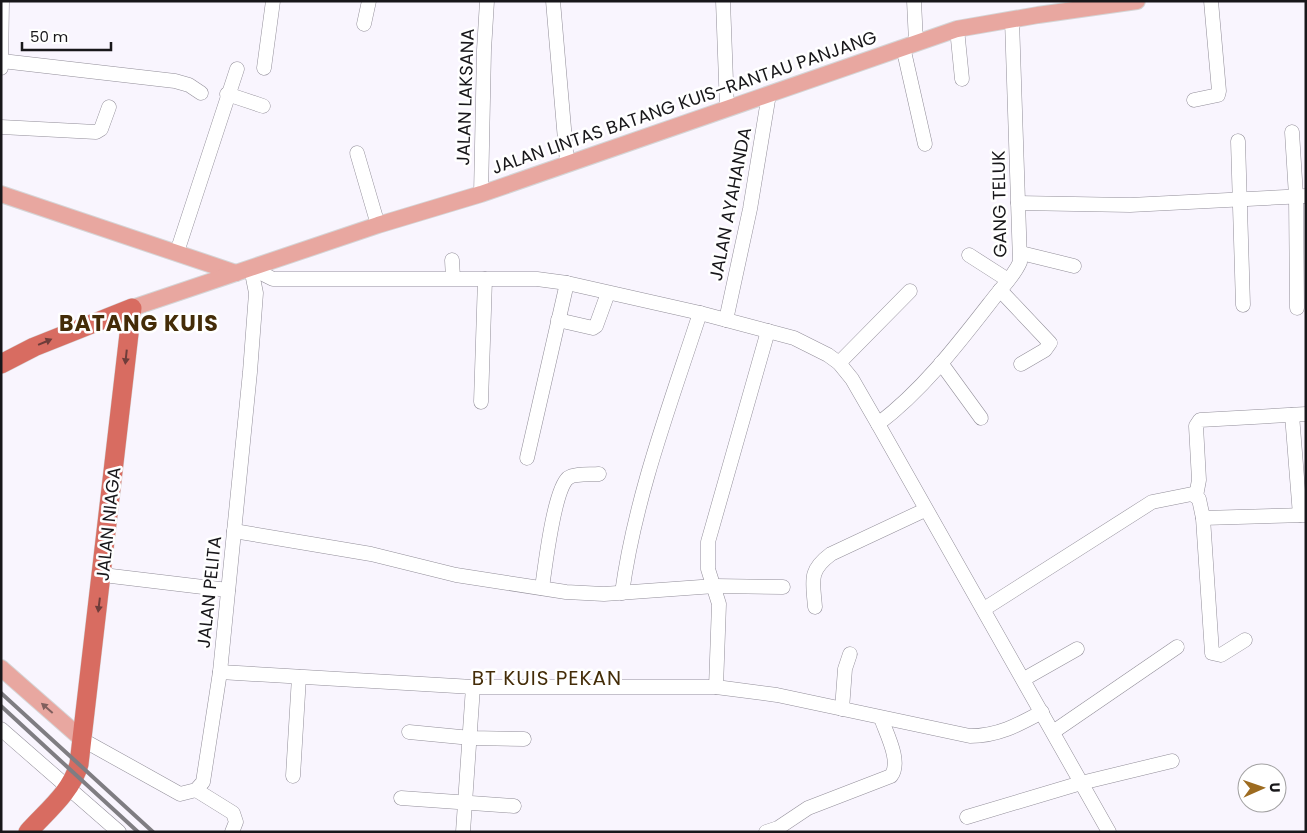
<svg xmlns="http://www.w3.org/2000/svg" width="1307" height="833" font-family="Poppins,sans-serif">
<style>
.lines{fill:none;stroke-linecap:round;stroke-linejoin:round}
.minor-casing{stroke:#928e99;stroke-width:15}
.major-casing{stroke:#d5d5d6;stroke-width:18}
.highway-casing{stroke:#d5d5d6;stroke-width:20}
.minor{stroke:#fff;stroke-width:14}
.major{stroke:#e8a7a0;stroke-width:16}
.highway{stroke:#d86c61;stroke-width:19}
.rail{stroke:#7f7d82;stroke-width:4}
.oneway{fill:#6e3d3a}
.oneway2{fill:#805f5d}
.labels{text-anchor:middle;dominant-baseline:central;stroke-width:5;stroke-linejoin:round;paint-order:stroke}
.street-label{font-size:18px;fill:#18171a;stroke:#fff}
.quarter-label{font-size:20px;letter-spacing:1px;fill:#442c08;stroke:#fff}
.district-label{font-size:22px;font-weight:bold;letter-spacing:1px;fill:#442c08;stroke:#fff}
</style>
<rect width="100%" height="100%" fill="#f9f5fe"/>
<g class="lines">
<!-- minor casing -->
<g class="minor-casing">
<g id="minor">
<polyline points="553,1 567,163"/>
<polyline points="723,1 727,108"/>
<polyline points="914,1 916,42"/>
<polyline points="364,24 369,1"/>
<polyline points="957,29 962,79"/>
<polyline points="903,47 925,144"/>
<polyline points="2,61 175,81 189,85 201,93"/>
<polyline points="1,68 2,1"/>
<polyline points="264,68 273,1"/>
<polyline points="227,94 263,106"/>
<polyline points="1194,100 1218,95 1219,91 1211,1"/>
<polyline points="1,127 96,132 101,129 109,107"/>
<polyline points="1292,132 1296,196 1297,308"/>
<polyline points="1238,141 1243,305"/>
<polyline points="357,153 378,225"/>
<polyline points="481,194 484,50 487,1"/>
<polyline points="1018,203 1130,205 1306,196"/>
<polyline points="177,252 237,69"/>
<polyline points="1021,253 1074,266"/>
<polyline points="969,255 1008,280"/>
<polyline points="452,260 453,278"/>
<polyline points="251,268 273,279 537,279 567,283 700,313 794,338 828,355 839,363 852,379 878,424 1109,832"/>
<polyline points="1000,290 1050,343 1045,350 1021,364"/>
<polyline points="558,320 593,328 596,326 608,293"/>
<polyline points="726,320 750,209 769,94"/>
<polyline points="839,363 910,291"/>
<polyline points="941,363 981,418"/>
<polyline points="481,402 485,279"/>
<polyline points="1292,415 1300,515"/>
<path d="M878 424C923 390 958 344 993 299 1002 287 1014 276 1020 262L1012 20"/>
<polyline points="527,458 567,283"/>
<polyline points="1196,496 1199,480 1196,426 1200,420 1306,414"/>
<polyline points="1203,518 1212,653 1221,655 1245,640"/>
<polyline points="234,531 371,554 456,575 566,592 604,594 715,586 783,587"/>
<polyline points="103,575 228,590"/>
<path d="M542 588C545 567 554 490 568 478 575 473 591 475 599 474"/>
<path d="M622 593C635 497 670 405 700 313"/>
<path d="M815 607C813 581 808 571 831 554L925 510"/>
<polyline points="984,609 1152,502 1192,494 1199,499 1203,518 1306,515"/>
<path d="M220 672 473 687H716L777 695 970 736C998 736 1018 725 1042 712"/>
<polyline points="1024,679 1077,649"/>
<polyline points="716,687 719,604 708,569 708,542 768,331"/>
<polyline points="842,709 845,669 850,654"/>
<polyline points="1,729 119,832"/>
<polyline points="409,732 471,738 524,739"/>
<polyline points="1053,732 1177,647"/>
<polyline points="83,740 180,794 196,790 203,782 220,672 250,372 256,293 251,268"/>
<polyline points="293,776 299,677"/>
<polyline points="196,790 233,813 236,822 232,832"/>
<polyline points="401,798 514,806"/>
<polyline points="967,817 1081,783 1172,761"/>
<polyline points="463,832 473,687"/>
<path d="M766 832 778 828 808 808 891 776C902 762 886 733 881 718"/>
</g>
</g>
<!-- major casing -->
<g class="major-casing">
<g id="major">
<polyline points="1,194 236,273"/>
<polyline points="132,308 378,225 481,194 957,29 1038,15 1137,1"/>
<polyline points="1,668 83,740"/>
</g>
</g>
<!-- highway casing -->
<g class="highway-casing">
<path id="highway" d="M1 364 34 347 132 308 79 764C72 791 47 811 28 832"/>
</g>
<!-- minor -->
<use href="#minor" class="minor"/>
<!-- major -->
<use href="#major" class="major"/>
<!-- highway -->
<use href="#highway" class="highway"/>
<!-- rail -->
<g class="rail">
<polyline points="1,693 153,832"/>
<polyline points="1,706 138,832"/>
</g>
</g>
<!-- one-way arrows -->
<defs><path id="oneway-solid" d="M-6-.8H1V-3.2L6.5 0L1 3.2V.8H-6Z" transform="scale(1.25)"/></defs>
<g class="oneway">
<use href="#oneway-solid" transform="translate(45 342) rotate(-23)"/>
<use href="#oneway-solid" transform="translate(126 357) rotate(96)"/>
<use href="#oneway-solid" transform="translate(99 605) rotate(97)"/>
</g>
<use class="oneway2" href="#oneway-solid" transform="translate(47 708) rotate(-139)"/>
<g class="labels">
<!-- street labels -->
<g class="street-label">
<text transform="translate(465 97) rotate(-88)">JALAN LAKSANA</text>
<text transform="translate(684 102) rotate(-19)">JALAN LINTAS BATANG KUIS–RANTAU PANJANG</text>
<text transform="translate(730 204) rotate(-79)">JALAN AYAHANDA</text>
<text transform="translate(999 204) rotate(-91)">GANG TELUK</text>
<text transform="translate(108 524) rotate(-84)">JALAN NIAGA</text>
<text transform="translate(209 592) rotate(-84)">JALAN PELITA</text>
</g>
<!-- quarter labels -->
<g class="quarter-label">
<text x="547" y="678">BT KUIS PEKAN</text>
</g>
<!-- district labels -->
<g class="district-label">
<text x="139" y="323">BATANG KUIS</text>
</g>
</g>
<!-- border -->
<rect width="1307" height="833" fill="none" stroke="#18171a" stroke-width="5"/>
<!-- north arrow -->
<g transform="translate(1262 788) rotate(88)"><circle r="24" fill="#ffffff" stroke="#a3a2a3"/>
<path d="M0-4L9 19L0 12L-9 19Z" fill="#9d6b20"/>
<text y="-8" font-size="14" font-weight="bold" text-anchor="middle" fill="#18171a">U</text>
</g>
<!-- scale -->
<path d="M22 42v8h89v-8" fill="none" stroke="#18171a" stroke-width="2.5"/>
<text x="30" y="42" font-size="15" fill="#18171a" stroke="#ffffff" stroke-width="4" paint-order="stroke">50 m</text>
</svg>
